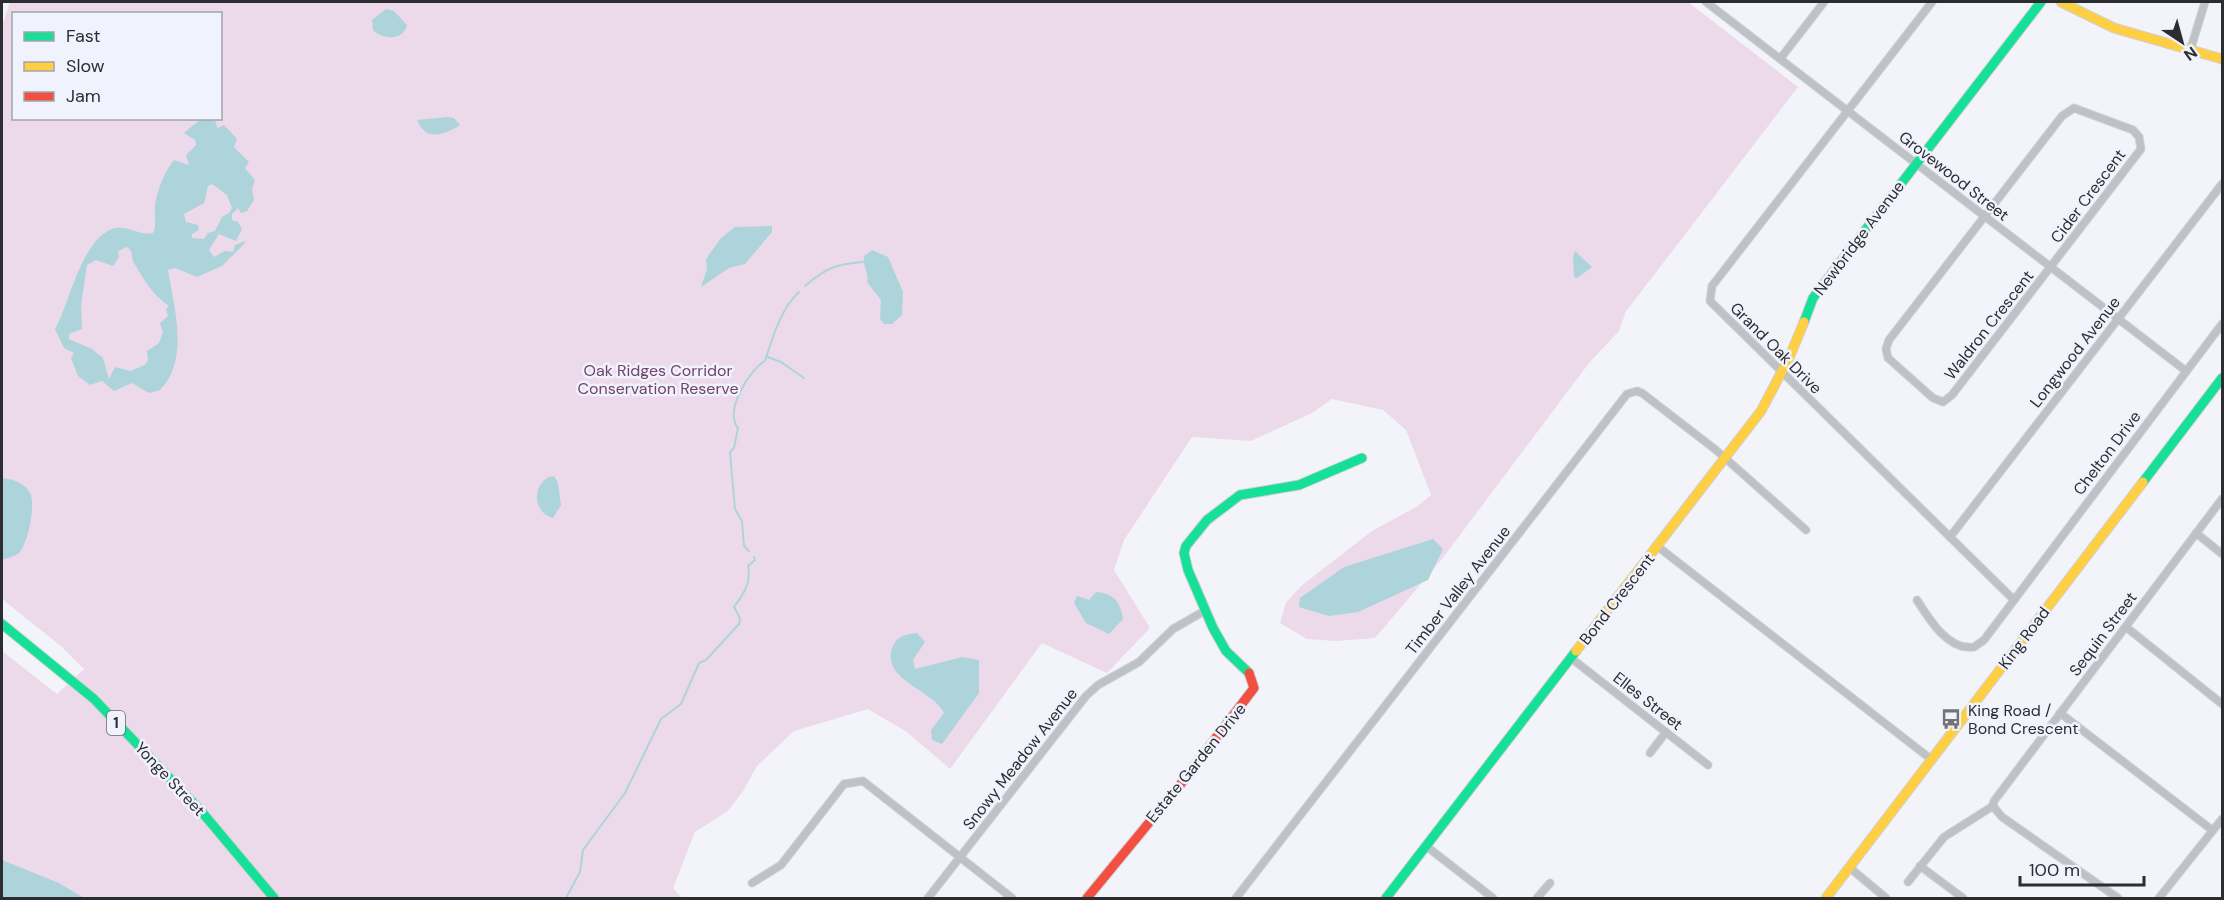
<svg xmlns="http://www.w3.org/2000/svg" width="2224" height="900" font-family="'DM Sans',sans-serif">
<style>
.green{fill:#ecdaea;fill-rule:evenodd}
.water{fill:#aed4db;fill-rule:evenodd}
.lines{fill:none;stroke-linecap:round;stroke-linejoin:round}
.stream{stroke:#aed4db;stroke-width:2}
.street-casing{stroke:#d0d1d5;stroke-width:9}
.fast-casing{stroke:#d0d1d5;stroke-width:11}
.slow-casing{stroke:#d0d1d5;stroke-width:11}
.jam-casing{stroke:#d0d1d5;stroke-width:11}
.street{stroke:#bdc2c7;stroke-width:7}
.fast{stroke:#16e098;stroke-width:9}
.slow{stroke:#ffcf43;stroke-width:9}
.jam{stroke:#f24e42;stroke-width:9}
.labels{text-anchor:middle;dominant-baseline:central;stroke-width:5;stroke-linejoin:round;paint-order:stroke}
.shield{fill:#f0f3fd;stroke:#67686e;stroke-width:1.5}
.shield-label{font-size:15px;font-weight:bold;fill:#2c2d31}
.street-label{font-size:16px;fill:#2c2d31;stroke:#f0f3fd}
.park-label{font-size:16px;fill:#734268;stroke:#f0f3fd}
.poi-label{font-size:16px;fill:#2c2d31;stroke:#f0f3fd;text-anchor:start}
</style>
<rect width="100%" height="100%" fill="#f3f4fa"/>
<!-- green -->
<path class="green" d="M10 2H1688L1798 87 1634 301 1626 311 1619 331 1589 363 1442 559 1375 638 1336 641 1307 639 1280 623 1286 603 1301 586 1372 531 1418 506 1431 495 1406 430 1383 410 1332 399 1312 413 1251 441 1192 437 1124 540 1114 570 1150 628 1107 673 1042 643 950 769 907 732 868 709 794 731 757 766 743 791 728 811 695 832 673 888 682 898H2V651L57 694 84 669 62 647 2 599V26ZM14 14H220V118H14Z"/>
<!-- water -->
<g class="water">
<path d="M386 9 394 11 407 25C403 41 383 40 373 30L372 20Z"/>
<path d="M447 117 454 118 460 125C444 135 426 142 417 120Z"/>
<path d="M201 119H212L216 122 217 128 224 125 237 139 234 147 249 162 245 168 255 180 252 189 254 200 247 211 241 213 238 208 232 214V220L238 222 242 229 236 241 219 234 209 250 214 257 225 251 233 252 235 245 245 241V243L222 266 197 277 175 268 168 270C174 308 190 359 160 390L149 393 132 383 114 391 102 381 90 385 78 376 71 358 74 353 64 348 55 329C70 303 82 235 116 228 129 226 141 236 153 233 157 225 154 214 155 205 157 190 165 171 174 160L189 165 186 155 196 145 195 140 184 133ZM212 184 227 195 232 208 229 213 222 217 215 231 208 233 204 239 192 238V234L199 230 198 225 186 222 184 214 204 203 208 186ZM127 247C135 253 130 257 134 263 144 279 151 294 169 306L166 309 168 316 160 323 163 332 159 343 147 351 148 360 145 365 130 371 115 367 109 379 103 358 92 349 69 339V334L82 329 81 305 87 265 96 260 113 266 119 257 118 251Z"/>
<polygon points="772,226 772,232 745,264 729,268 701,287 707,269 706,259 721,238 735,227"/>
<path d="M872 250 888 257 903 292 902 315 892 324H884L880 319 881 300 867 282C869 272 862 265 864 256Z"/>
<polygon points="1575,251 1592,267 1577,278 1574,277 1573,257"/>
<path d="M554 476 558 483 561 505 553 518C529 511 534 478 554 476Z"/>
<path d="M2 478C12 479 25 483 30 493 36 506 28 543 19 553 14 557 7 558 2 560Z"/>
<polygon points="1433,539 1443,549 1428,580 1358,612 1329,616 1299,607 1300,598 1344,567"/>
<path d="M1096 592C1113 593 1121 602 1123 619L1109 634 1086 623 1074 603 1077 596 1089 600Z"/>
<path d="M917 633 925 642 913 660 915 669 962 657 979 660V693L942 744 932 740 931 730 944 713C933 689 879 680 893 646 898 635 907 634 917 633Z"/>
<polygon points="2,860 59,883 84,898 2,898"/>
</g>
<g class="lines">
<!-- stream -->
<g class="stream">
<path d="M805 286C826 268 836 264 863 262"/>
<polyline points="768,357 781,362 804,378"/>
<path d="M749 551 744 546 742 521 735 509 730 452 734 448 738 428C724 411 749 370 765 361 772 339 781 308 799 292"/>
<path d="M566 898 580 872 583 850 625 793 661 719 681 704 699 663 706 660 739 624 740 618 734 607C743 595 752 582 748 566L755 560 754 557"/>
</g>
<!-- street casing -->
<g class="street-casing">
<g id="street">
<polyline points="1706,2 2186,371"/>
<polyline points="1932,2 1712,286 1710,301 2014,600"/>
<polyline points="2190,51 2205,2"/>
<polyline points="1780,59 1824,2"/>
<polygon points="2074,108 2133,130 2139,137 2141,149 1952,395 1943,402 1933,398 1888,358 1886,349 1889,340 2062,116"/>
<polyline points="2196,533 2222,554"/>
<polyline points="1950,537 2222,184"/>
<polyline points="1657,546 1932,760"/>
<path d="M1917 600C1929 619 1948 651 1974 647L1984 640 2222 324"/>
<polyline points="2126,627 2222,704"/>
<polyline points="1571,658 1708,765"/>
<polyline points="2060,713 2212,830"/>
<polyline points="1650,753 1666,732"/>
<polyline points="1426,846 1493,898"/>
<polyline points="1920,866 1963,898"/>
<polyline points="1850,868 1886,898"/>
<polyline points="1908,882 1944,837 1993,806"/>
<polyline points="752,883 781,865 844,784 863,781 1012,898"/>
<polyline points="928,898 1086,696 1098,685 1139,662 1173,629 1206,610"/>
<polyline points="1236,898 1627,394 1637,391 1642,393 1716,450 1806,530"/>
<polyline points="1537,898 1550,883"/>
<polyline points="2118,898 2002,817 1993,806 1994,801 2222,499"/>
<polyline points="2159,898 2222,819"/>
</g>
</g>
<!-- fast casing -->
<g class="fast-casing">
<g id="fast">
<polyline points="1804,322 1813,298 2041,2"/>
<polyline points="2143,482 2222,378"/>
<polyline points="2,624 94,699 201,811 274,898"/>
<polyline points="1249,673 1226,651 1213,628 1188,570 1184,553 1186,546 1207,520 1240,495 1299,485 1362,458"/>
<polyline points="1386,898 1576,651"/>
</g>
</g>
<!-- slow casing -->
<g class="slow-casing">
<g id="slow">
<polyline points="2061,2 2114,28 2222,59"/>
<polyline points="1576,651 1761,411 1789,358 1804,322"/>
<polyline points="1826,898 2143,482"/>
</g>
</g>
<!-- jam casing -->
<g class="jam-casing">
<polyline id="jam" points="1087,898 1180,785 1254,688 1249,673"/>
</g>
<!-- street -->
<use href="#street" class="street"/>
<!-- fast -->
<use href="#fast" class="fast"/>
<!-- slow -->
<use href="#slow" class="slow"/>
<!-- jam -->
<use href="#jam" class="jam"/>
</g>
<!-- icons -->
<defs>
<g id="bus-bare" transform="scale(1.62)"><path d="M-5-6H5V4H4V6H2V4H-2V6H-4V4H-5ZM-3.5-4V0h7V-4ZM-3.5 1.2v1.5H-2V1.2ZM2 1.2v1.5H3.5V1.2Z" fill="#727377" stroke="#f0f3fd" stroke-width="2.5" paint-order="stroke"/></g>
</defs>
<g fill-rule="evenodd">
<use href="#bus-bare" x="1951" y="719"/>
</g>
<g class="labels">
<!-- shield labels -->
<rect class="shield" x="107" y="711" width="18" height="24" rx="4.5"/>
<g class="shield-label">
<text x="116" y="723">1</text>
</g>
<!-- street labels -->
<g class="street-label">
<text transform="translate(1954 176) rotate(38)">Grovewood Street</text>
<text transform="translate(2088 196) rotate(-53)">Cider Crescent</text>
<text transform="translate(1859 238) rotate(-53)">Newbridge Avenue</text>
<text transform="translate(1989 325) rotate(-52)">Waldron Crescent</text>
<text transform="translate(1776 348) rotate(45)">Grand Oak Drive</text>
<text transform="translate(2075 352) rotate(-52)">Longwood Avenue</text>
<text transform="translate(2107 453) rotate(-53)">Chelton Drive</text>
<text transform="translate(1458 590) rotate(-52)">Timber Valley Avenue</text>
<text transform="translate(1617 599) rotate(-52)">Bond Crescent</text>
<text transform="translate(2103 634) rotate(-53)">Sequin Street</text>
<text transform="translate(2024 638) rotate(-53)">King Road</text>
<text transform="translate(1648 701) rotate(38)">Elles Street</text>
<text transform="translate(1020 759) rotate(-52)">Snowy Meadow Avenue</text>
<text transform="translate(1196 763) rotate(-51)">Estate Garden Drive</text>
<text transform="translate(170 779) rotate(47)">Yonge Street</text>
</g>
<!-- park labels -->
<g class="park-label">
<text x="658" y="370">Oak Ridges Corridor<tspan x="658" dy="18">Conservation Reserve</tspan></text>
</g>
<!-- poi labels -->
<g class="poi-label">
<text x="1968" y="710">King Road /<tspan x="1968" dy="18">Bond Crescent</tspan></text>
</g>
</g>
<!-- border -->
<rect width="2224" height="900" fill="none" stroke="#2c2d31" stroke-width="6"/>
<!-- legend -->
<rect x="12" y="12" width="210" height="108" fill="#f0f3fd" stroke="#a2a4ab" stroke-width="1.5"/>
<rect x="24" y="32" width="30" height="9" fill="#16e098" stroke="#a2a4ab" stroke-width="1.5"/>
<text x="66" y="42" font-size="18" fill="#2c2d31">Fast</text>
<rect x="24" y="62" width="30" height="9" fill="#ffcf43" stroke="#a2a4ab" stroke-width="1.5"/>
<text x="66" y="72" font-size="18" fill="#2c2d31">Slow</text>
<rect x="24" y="92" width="30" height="9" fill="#f24e42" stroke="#a2a4ab" stroke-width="1.5"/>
<text x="66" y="102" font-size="18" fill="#2c2d31">Jam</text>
<!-- north arrow -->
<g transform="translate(2182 42) rotate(144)" stroke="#f0f3fd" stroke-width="4.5" paint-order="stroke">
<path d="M0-4.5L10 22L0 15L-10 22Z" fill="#2c2d31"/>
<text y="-9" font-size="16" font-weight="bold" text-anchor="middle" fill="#2c2d31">N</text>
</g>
<!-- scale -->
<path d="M2020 876v9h124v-9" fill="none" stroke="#2c2d31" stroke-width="3"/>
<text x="2029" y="876" font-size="18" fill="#2c2d31" stroke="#f0f3fd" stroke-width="4.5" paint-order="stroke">100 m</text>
</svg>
